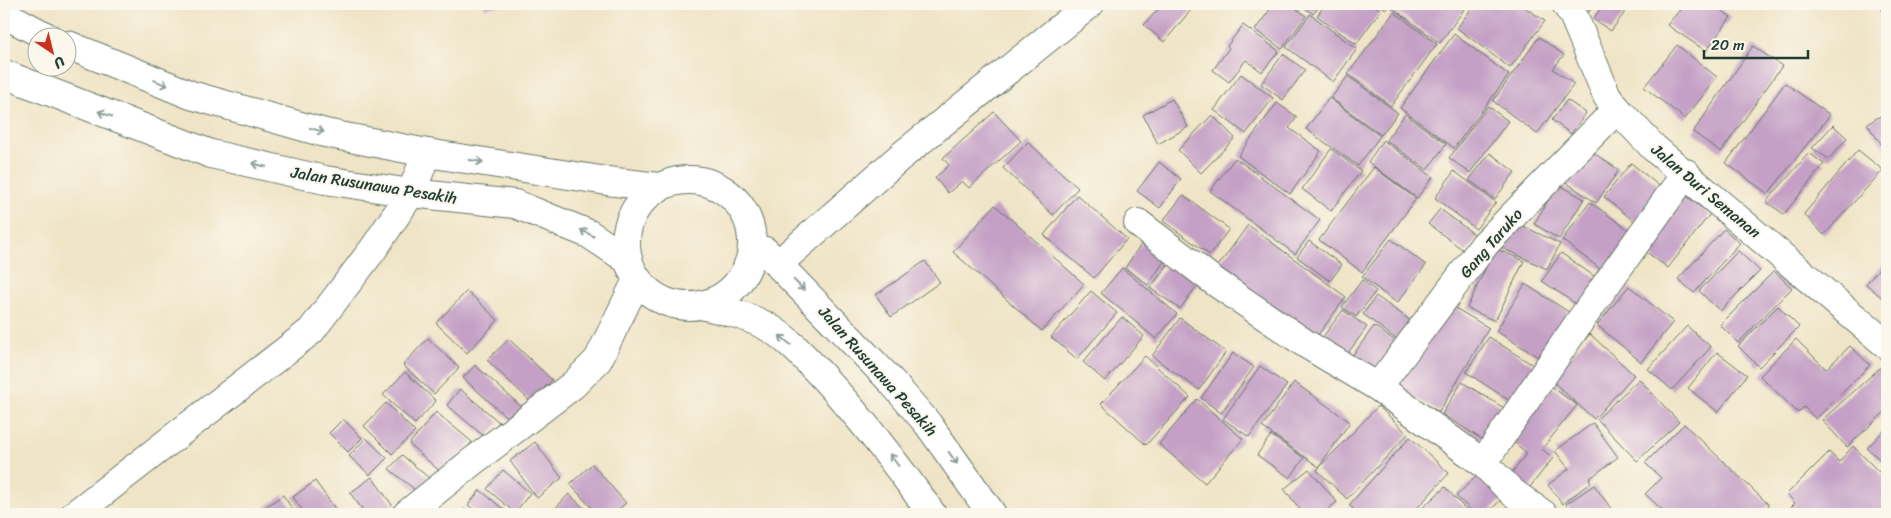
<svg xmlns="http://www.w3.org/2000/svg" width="1891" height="518" font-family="Sriracha,sans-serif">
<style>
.building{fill:#c4a0c6}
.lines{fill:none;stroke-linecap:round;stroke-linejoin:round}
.minor-casing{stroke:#687767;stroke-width:30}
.minor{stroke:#fff;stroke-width:28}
.oneway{stroke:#8f9e9a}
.labels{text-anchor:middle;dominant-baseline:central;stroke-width:4;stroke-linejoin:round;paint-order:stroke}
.street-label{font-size:16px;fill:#1f3d34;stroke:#fbf7ec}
</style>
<rect width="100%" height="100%" fill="#fbf7ec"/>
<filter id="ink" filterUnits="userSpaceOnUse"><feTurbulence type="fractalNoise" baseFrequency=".02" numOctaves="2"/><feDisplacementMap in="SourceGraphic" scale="10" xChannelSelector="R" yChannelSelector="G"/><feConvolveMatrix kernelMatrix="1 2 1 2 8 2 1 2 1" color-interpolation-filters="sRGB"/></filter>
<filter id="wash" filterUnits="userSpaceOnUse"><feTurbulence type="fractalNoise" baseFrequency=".0096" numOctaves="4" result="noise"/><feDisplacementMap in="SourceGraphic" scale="20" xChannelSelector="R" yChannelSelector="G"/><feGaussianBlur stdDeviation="1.12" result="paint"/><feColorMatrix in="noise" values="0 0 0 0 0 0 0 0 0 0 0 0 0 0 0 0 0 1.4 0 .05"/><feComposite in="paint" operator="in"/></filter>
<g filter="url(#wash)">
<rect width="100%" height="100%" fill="#efe4c6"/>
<g id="blocks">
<!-- building -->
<g class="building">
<polygon points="484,4 506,4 506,5 485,8"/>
<polygon points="1163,4 1196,4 1164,42 1144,25"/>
<polygon points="1274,4 1290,4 1306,16 1282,49 1255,30"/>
<polygon points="1299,4 1321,4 1313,14"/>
<polygon points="1325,4 1372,4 1381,10 1356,44 1317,16"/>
<polygon points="1378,4 1390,4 1386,9"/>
<polygon points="1396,4 1468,4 1440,43 1392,8"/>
<polygon points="1475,4 1520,4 1545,21 1510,68 1457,28"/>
<polygon points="1575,4 1595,4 1588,13"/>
<polygon points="1604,4 1631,4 1611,31 1593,19"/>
<polygon points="1685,4 1713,4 1731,17 1706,51 1667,25"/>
<polygon points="1878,4 1887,4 1887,16 1885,17"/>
<polygon points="1394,12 1437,44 1391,106 1348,74"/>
<polygon points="1310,14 1357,49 1333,82 1286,47"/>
<polygon points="1243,25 1279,51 1262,72 1246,60 1229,82 1213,70 1229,48 1227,46"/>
<polygon points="1454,34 1509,75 1454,148 1400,108"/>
<polygon points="1539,37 1564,55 1553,69 1574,84 1537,134 1493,101"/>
<polygon points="1677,45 1717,77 1685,119 1644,87"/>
<polygon points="1753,46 1782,66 1721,152 1693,132"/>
<polygon points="1283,54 1305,70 1283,100 1261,84"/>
<polygon points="1241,74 1273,98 1246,134 1214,110"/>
<polygon points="1348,76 1398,113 1381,135 1331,98"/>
<polygon points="1785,83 1830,115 1768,194 1726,163"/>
<polygon points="1329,98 1380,136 1358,166 1306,129"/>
<polygon points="1172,99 1188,127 1158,144 1143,115"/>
<polygon points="1567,100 1586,113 1571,134 1552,120"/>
<polygon points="1277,103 1297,117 1289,128 1321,151 1290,194 1238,156"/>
<polygon points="1488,106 1508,121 1470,173 1449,158"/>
<polygon points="994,112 1021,141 969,188 962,181 948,193 935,178 949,165 943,158"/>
<polygon points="1887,112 1887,152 1867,124"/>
<polygon points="1405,114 1446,144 1427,170 1386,140"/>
<polygon points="1212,115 1235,138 1201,173 1178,150"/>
<polygon points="1833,125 1847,138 1829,159 1812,148"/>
<polygon points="1383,140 1433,177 1417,198 1368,162"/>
<polygon points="1028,142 1078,188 1053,215 1003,168"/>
<polygon points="1585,147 1619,170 1596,203 1563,180"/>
<polygon points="1331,149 1361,171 1331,211 1302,189"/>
<polygon points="1858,150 1883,170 1824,235 1804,214"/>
<polygon points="1490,153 1515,172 1495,199 1469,180"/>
<polygon points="1809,153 1824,164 1784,214 1766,202"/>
<polygon points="1235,158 1320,220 1295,254 1210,191"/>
<polygon points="1159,162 1181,179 1160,208 1137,191"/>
<polygon points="1631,163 1663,189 1635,222 1604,197"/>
<polygon points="1374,167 1416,199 1362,272 1319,240"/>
<polygon points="1454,171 1496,202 1476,229 1435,198"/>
<polygon points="1558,184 1584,199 1559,239 1534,224"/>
<polygon points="1684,194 1710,214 1668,268 1641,248"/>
<polygon points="1077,195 1127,239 1094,278 1044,235"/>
<polygon points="1183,195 1229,229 1210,255 1163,221"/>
<polygon points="1590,202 1636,235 1607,274 1562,240"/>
<polygon points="995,205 1084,284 1042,331 953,252"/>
<polygon points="1440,209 1478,237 1466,252 1428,224"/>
<polygon points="1515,222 1560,244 1547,269 1502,248"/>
<polygon points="1248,225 1346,297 1312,343 1214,272"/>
<polygon points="1724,229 1740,243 1694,293 1678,279"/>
<polygon points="1148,234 1172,250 1148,285 1125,268"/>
<polygon points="1391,239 1426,265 1397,303 1362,277"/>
<polygon points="1309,241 1342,265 1330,281 1297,257"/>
<polygon points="1495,248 1524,261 1495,321 1467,308"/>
<polygon points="1738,251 1760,271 1720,311 1699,291"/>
<polygon points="1561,253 1604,283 1585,310 1542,281"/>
<polygon points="1175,255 1204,276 1180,309 1150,288"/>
<polygon points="1887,259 1887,302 1866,284"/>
<polygon points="925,261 940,282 891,317 876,295"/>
<polygon points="1122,268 1177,314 1156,339 1101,293"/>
<polygon points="1774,271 1792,288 1738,343 1720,325"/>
<polygon points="1362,280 1376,291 1356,317 1342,307"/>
<polygon points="1525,284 1572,314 1543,360 1496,331"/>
<polygon points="1629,286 1673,322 1641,362 1597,325"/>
<polygon points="467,291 498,320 467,353 436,323"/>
<polygon points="1091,291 1117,313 1077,359 1051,337"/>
<polygon points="1376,296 1411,321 1397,340 1363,314"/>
<polygon points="1445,302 1489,328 1439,412 1395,386"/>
<polygon points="1778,306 1799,327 1759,367 1738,346"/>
<polygon points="1343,310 1367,327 1340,364 1316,346"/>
<polygon points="1122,317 1144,336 1105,381 1083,362"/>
<polygon points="1180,318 1226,352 1199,390 1152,356"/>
<polygon points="1374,326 1401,345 1374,383 1347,363"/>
<polygon points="1687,326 1711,347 1672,390 1648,369"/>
<polygon points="1590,334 1634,375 1594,419 1550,379"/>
<polygon points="1489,337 1536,367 1513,403 1466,372"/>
<polygon points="428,338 459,368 434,394 403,365"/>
<polygon points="509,339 552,380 531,402 487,360"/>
<polygon points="1796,339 1826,369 1850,346 1870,365 1816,419 1804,407 1798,413 1760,376"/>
<polygon points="1717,352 1747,375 1718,412 1688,388"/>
<polygon points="1233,353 1254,367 1221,413 1201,398"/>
<polygon points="1145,356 1190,397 1146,445 1101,404"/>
<polygon points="475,365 525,410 513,423 463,378"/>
<polygon points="1883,365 1887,369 1887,410 1847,447 1822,420"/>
<polygon points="1260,366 1287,385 1249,437 1223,419"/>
<polygon points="405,372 436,401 415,424 383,395"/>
<polygon points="1639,379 1679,422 1637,461 1597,419"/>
<polygon points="1294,382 1350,422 1319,467 1262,427"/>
<polygon points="1462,382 1504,408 1483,440 1442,414"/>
<polygon points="1552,387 1577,405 1542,449 1553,458 1522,497 1504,483 1527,453 1511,440"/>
<polygon points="460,389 499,422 486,438 447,405"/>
<polygon points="1197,399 1243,439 1205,483 1159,444"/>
<polygon points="386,403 415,432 392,454 364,426"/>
<polygon points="1378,406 1408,434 1347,499 1317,470"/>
<polygon points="436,412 472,442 444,475 409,444"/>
<polygon points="343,419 362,438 348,452 329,433"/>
<polygon points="1593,423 1618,457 1589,479 1591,482 1563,504 1548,485 1569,469 1555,451"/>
<polygon points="1684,424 1769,505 1760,514 1667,514 1645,494 1661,478 1645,463"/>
<polygon points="1887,427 1887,466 1867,448"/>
<polygon points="1271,435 1304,458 1290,478 1257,455"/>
<polygon points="1410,437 1449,473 1412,514 1359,514 1349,505"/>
<polygon points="366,438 387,458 370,475 349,456"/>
<polygon points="535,442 562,478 537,498 510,461"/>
<polygon points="1853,446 1887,480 1887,511 1884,514 1796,514 1790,508 1795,503 1787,494 1829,452 1839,462"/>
<polygon points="402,455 436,484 424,497 389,469"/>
<polygon points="592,464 626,503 613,514 597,514 570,484"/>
<polygon points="1309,469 1337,502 1322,514 1304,514 1284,489"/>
<polygon points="503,470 530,493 515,513 487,489"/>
<polygon points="1481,472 1504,497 1486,514 1475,514 1456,496"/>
<polygon points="372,477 397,512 394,514 366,514 350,493"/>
<polygon points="315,481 339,514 305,514 293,497"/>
<polygon points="1594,485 1615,514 1573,514 1566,504"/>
<polygon points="1445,487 1470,514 1422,514 1419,511"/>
<polygon points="480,490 509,514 479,514 468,505"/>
<polygon points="569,494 590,514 550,514"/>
<polygon points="283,495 293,510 287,514 269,514 264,508"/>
<polygon points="298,509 302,514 291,514"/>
<polygon points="464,509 471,514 460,514"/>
</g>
</g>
</g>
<g filter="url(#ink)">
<use href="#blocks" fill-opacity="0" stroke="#687767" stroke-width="1"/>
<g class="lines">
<!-- minor casing -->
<g class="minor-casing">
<g id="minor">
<polyline points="1566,4 1574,17 1607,96 1617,109 1654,148 1887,345"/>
<polyline points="4,14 49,38"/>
<polyline points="68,45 191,95 325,133 427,153 607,181 659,187"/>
<polyline points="4,74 211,154 325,180 411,193 515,204 589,234 628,260"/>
<circle cx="689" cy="243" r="63"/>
<polyline points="1138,223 1215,282 1306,344 1378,387 1483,463 1512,492 1543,514"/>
<polyline points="765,251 891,381 928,424 992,514"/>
<polyline points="778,264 900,157 1090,4"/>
<path d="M701 305C724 310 745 315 766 326 788 338 806 359 823 377 863 420 898 466 932 514"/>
<polyline points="1378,387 1485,244 1617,109"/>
<polyline points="1483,463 1580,321 1686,173"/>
<polyline points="75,514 311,331 374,248 411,193 427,153"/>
<polyline points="407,514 473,461 573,385 598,360 637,280"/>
</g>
</g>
<!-- minor -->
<use href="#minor" class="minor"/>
</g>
<!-- one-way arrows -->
<defs><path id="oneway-shaft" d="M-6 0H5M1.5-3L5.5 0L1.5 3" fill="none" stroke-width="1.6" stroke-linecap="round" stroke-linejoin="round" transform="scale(1.25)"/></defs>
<g class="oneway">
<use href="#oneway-shaft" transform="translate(161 83) rotate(22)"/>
<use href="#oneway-shaft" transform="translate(105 114) rotate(-159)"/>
<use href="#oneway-shaft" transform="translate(317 130) rotate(15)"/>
<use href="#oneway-shaft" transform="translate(476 161) rotate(9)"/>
<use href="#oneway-shaft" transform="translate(259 165) rotate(-167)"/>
<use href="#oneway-shaft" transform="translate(587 233) rotate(-153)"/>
<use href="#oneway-shaft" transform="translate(799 285) rotate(45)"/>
<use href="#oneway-shaft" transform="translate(785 340) rotate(-141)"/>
<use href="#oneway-shaft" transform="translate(953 458) rotate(54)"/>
<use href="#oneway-shaft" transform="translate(894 460) rotate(-127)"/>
</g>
</g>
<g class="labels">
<!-- street labels -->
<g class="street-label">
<text transform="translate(374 185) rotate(9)">Jalan Rusunawa Pesakih</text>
<text transform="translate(1706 191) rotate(40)">Jalan Duri Semanan</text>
<text transform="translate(1491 243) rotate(-49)">Gang Taruko</text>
<text transform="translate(878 371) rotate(48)">Jalan Rusunawa Pesakih</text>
</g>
</g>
<!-- margin -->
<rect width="1891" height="518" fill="none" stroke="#fbf7ec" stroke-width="20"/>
<!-- north arrow -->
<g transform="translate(52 52) rotate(145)"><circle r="24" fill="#fbf7ec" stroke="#a3ada2"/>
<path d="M0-4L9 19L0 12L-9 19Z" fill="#c8321e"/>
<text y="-8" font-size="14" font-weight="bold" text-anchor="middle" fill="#1f3d34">U</text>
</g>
<!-- scale -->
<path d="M1704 50v8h104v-8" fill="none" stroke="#1f3d34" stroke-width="2.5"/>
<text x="1711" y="50" font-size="15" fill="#1f3d34" stroke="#fbf7ec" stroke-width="4" paint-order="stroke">20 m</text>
</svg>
